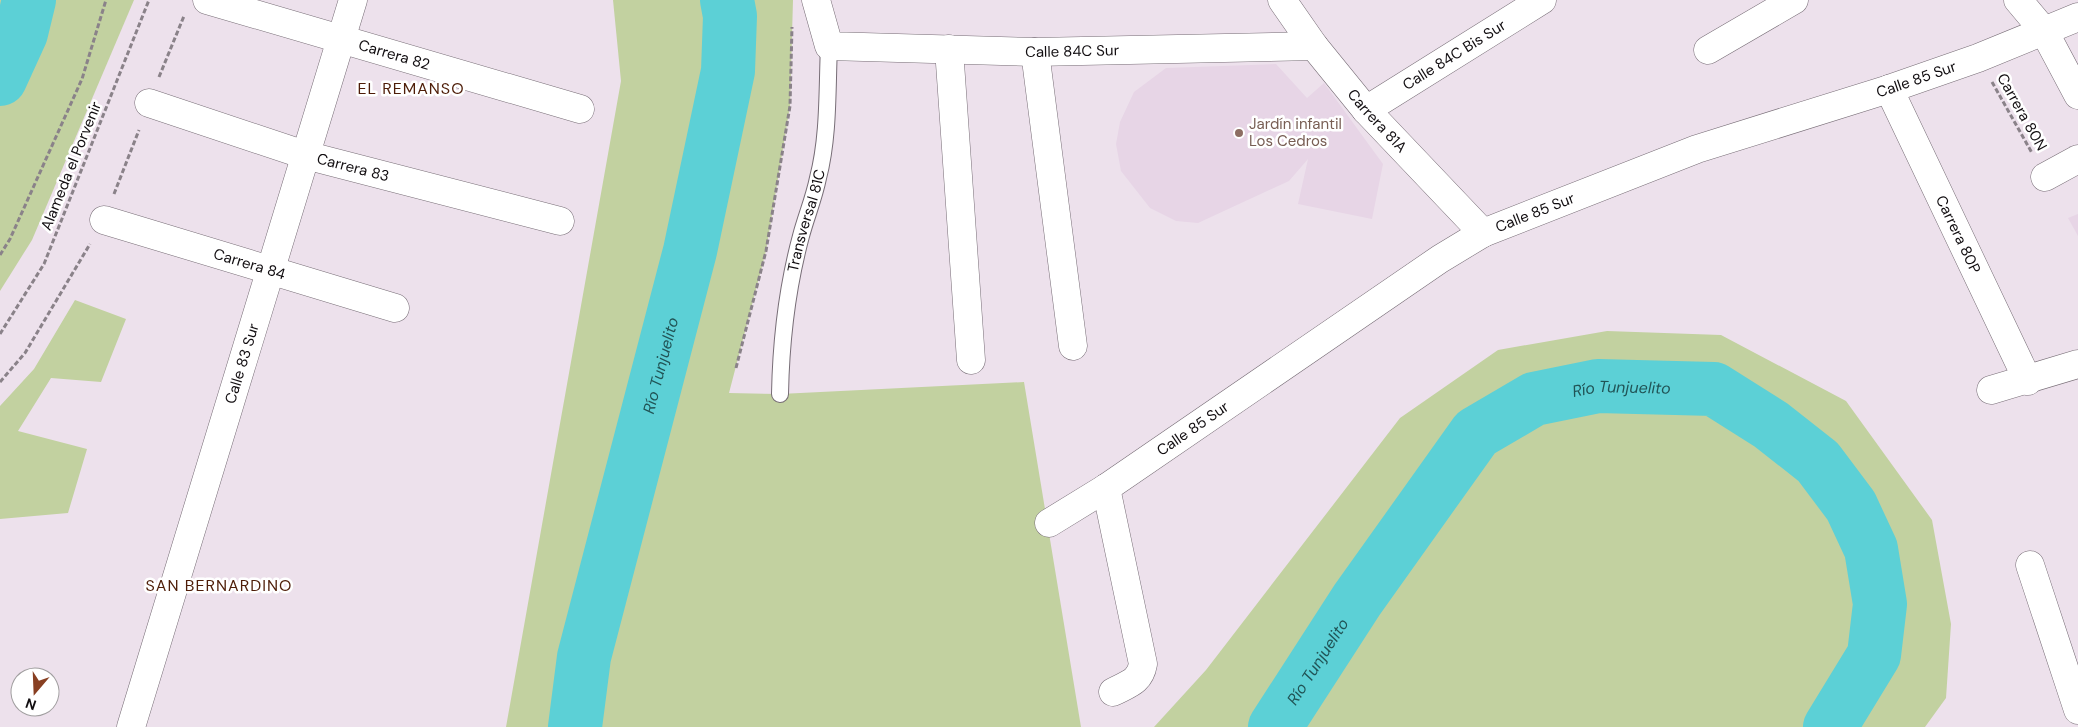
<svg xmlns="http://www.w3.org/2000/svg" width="2078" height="727" font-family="'DM Sans',sans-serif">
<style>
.built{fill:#e7d5e6}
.green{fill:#c2d1a0}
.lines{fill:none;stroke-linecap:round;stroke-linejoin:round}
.river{stroke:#5cd0d6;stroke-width:54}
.service-casing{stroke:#776d76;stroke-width:18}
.minor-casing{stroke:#776d76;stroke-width:29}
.path{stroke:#8a8289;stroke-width:3;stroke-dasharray:5 2.5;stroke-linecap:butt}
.service{stroke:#fff;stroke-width:16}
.minor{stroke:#fff;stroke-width:28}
.education-dot{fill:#8d6e63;stroke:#fff;stroke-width:2}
.labels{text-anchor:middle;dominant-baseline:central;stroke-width:5;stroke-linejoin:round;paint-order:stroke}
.street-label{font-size:15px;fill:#110d10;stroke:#fff}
.education-label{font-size:15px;fill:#785e54;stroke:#fff;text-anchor:start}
.neighbourhood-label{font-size:16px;letter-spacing:1px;fill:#4e1d08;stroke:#fff}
.water-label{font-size:16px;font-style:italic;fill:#215456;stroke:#fff}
</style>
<rect width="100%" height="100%" fill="#ede1ec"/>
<!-- built -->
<g class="built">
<polygon points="1276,64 1307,98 1324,83 1383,164 1372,219 1298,204 1308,159 1289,181 1198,223 1176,221 1150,208 1121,171 1116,144 1120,122 1134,92 1166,68"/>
<polygon points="2078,214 2078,236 2068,218"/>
</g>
<!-- green -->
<g class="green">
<polygon points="0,0 134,0 32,240 0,291"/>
<polygon points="613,0 793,0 790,106 766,251 729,393 780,394 1024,382 1081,727 506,727 621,81"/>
<polygon points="75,300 126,319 101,382 51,378 18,431 87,449 68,513 0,519 0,406 34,369"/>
<polygon points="1607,331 1721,335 1846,401 1932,520 1951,624 1946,698 1925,727 1154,727 1206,670 1400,418 1498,350"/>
</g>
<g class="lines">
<!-- river -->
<g class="river">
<polyline points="0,79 21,33 29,0"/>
<path id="s1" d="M575 727 584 657 690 251 728 71 730 16 727 0"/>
<path id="s2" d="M1275 727 1357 600 1476 433 1534 399 1598 386 1714 389 1771 425 1818 462 1851 506 1871 549 1880 604 1874 655 1830 727"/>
</g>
<!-- service casing -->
<g class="service-casing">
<g id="service">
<path id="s3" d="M780 394C781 341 787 288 801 236 806 217 814 198 818 178 829 136 827 89 829 46"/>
</g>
</g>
<!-- minor casing -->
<g class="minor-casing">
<g id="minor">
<path id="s4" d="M207 0 580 109"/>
<path id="s5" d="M816 0 829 46 1035 52 1314 46"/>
<path id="s6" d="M1282 0 1314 46 1366 110 1483 233"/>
<polyline points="2018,0 2044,31 2078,95"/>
<polyline points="949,49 971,360"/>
<polyline points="1708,50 1794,0"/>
<polyline points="1035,52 1073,346"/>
<path id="s7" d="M1889 89 2028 381"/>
<path id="s8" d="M149 103 305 155 560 221"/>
<path id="s9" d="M1366 110 1542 0"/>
<polyline points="2045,177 2078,159"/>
<path id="s10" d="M104 220 395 308"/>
<polyline points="1991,390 2078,364"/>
<path d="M1106 488 1143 664C1140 682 1128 684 1113 692"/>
<path id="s11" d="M1049 523 1106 488 1440 259 1483 233 1697 149 1889 89 1978 58 2078 17"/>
<polyline points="2030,565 2078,710"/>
<path id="s12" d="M131 727 353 0"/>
</g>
</g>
<!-- path -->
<g class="path">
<polyline points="159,77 184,16"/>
<polyline points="1992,82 2032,153"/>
<polyline points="114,194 139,130"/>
<polyline points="0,255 10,239 82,79 106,0"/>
<polyline points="0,334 44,264 149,0"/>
<polyline points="736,368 766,251 790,106 792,27"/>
<polyline points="0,382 25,353 90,244"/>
</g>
<!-- service -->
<use href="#service" class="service"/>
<!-- minor -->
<use href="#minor" class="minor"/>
</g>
<!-- markers -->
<circle class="education-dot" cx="1239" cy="133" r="5"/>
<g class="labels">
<!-- street labels -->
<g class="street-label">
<text stroke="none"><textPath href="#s5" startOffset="291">Calle 84C Sur</textPath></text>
<text stroke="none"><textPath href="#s9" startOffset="104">Calle 84C Bis Sur</textPath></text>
<text stroke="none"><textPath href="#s4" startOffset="195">Carrera 82</textPath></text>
<text stroke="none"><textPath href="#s11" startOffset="982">Calle 85 Sur</textPath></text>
<text transform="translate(2022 112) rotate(61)">Carrera 80N</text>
<text stroke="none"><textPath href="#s6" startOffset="154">Carrera 81A</textPath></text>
<text transform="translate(71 166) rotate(-68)">Alameda el Porvenir</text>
<text stroke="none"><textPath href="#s8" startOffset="214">Carrera 83</textPath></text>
<text stroke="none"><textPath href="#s11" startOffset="578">Calle 85 Sur</textPath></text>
<text stroke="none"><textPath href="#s3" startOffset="176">Transversal 81C</textPath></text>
<text stroke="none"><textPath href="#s7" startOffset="161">Carrera 80P</textPath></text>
<text stroke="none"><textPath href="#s10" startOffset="152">Carrera 84</textPath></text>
<text stroke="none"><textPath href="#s12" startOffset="380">Calle 83 Sur</textPath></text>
<text stroke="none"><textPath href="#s11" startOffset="172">Calle 85 Sur</textPath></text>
</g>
<!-- education labels -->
<g class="education-label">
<text x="1249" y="124">Jardín infantil<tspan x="1249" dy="17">Los Cedros</tspan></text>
</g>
<!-- neighbourhood labels -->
<g class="neighbourhood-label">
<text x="411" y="88">EL REMANSO</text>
<text x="219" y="585">SAN BERNARDINO</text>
</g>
<!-- water labels -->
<g class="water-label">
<text stroke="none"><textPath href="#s1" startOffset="372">Río Tunjuelito</textPath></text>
<text stroke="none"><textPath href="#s2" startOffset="512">Río Tunjuelito</textPath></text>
<text stroke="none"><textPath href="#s2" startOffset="78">Río Tunjuelito</textPath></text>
</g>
</g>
<!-- north arrow -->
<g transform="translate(35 692) rotate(199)"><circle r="24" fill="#ffffff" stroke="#a09e9f"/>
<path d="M0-4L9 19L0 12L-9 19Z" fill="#883f22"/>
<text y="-8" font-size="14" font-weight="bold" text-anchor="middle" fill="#110d10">N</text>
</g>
</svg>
